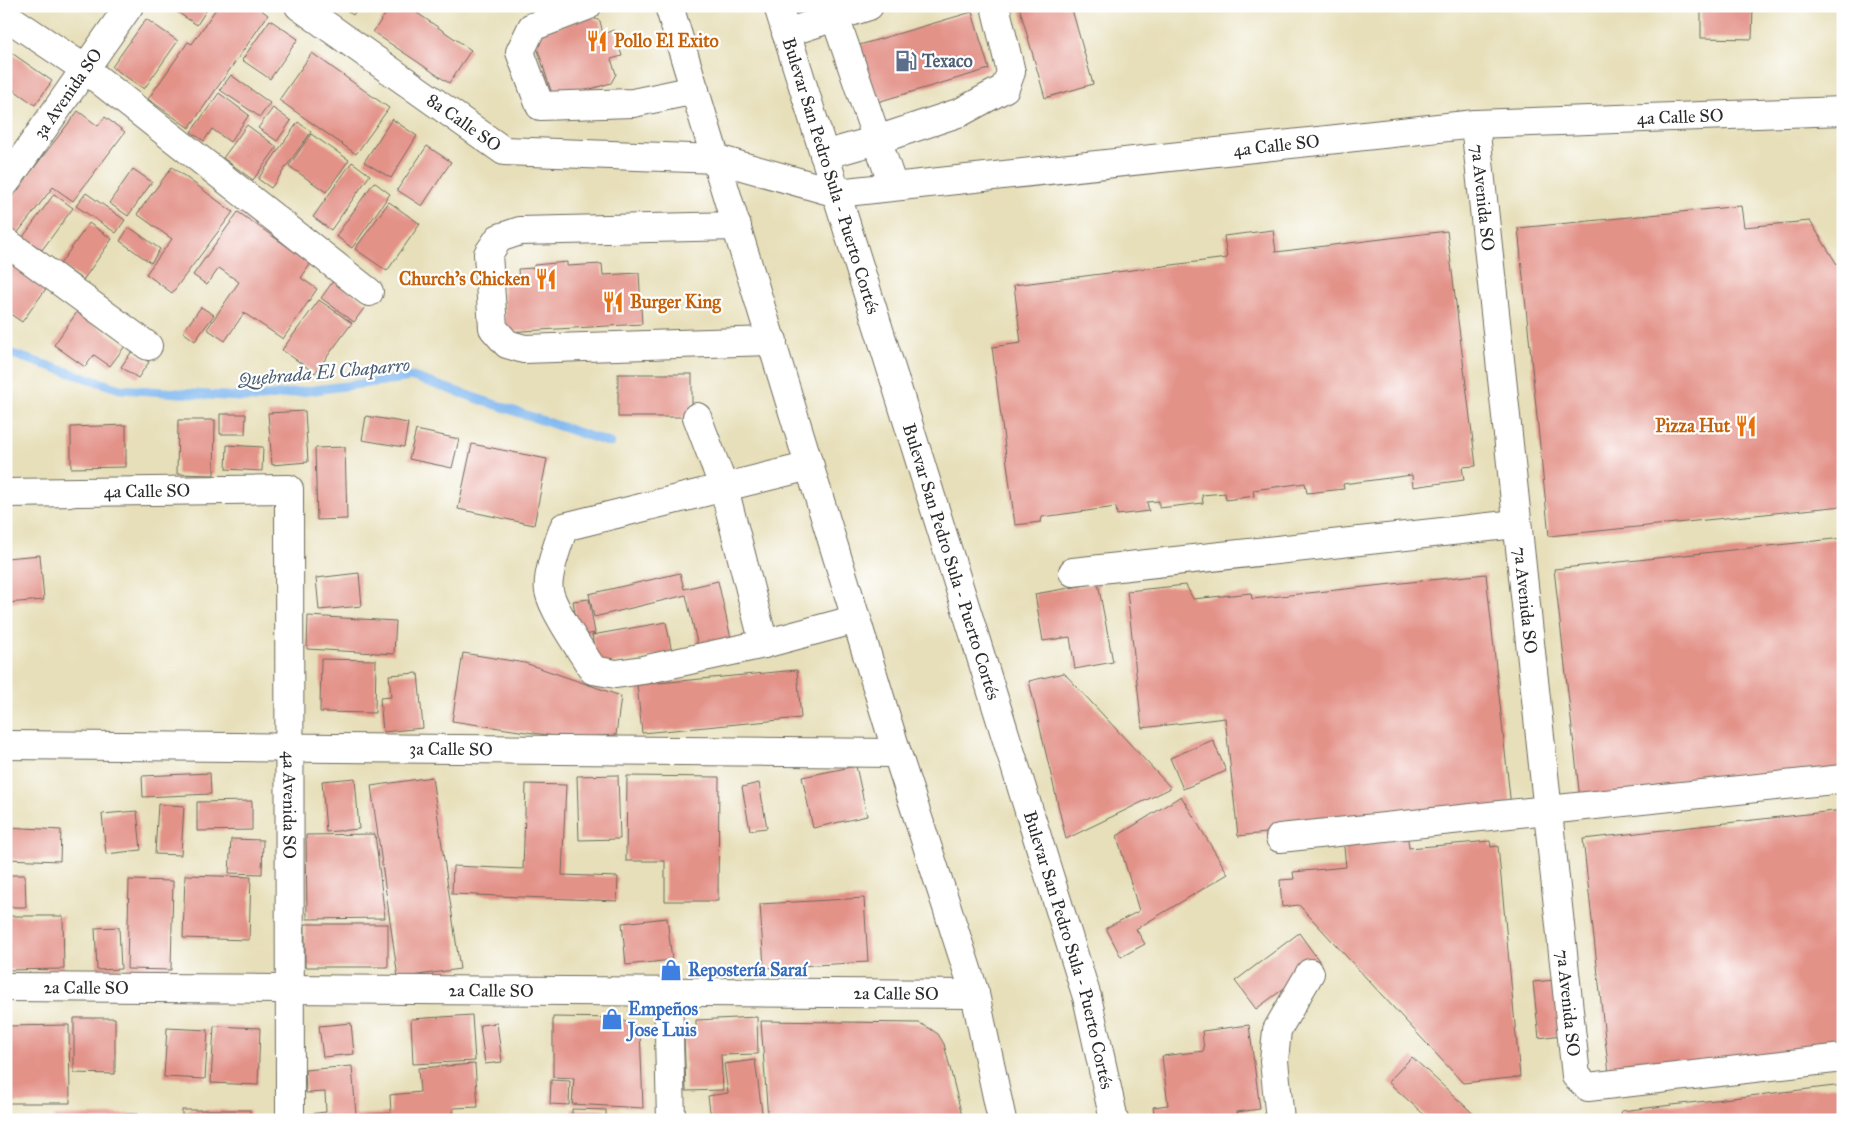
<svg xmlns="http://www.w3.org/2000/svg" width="1849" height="1126" font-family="'IM FELL Great Primer',serif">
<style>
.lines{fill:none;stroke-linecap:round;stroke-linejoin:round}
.stream{stroke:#7fb7ef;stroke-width:9}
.building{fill:#e39288}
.minor-casing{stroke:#6d6a5d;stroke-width:30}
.highway-casing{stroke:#6d6a5d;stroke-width:30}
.minor{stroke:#fff;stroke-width:28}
.highway{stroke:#fff;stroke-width:28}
.labels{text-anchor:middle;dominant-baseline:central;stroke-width:4.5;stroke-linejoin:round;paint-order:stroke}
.food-label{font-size:18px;font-weight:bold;fill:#c56008;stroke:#fff;text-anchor:start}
.service-label{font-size:18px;font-weight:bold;fill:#4e5e75;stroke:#fff;text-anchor:start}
.street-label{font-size:18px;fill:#2b2b2b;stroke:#fff}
.shop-label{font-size:18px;font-weight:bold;fill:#366cbe;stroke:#fff;text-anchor:start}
.water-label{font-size:19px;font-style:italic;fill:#485c70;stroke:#fff}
</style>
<rect width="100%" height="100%" fill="#fff"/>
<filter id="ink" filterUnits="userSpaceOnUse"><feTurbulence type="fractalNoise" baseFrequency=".02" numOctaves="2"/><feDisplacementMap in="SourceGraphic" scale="10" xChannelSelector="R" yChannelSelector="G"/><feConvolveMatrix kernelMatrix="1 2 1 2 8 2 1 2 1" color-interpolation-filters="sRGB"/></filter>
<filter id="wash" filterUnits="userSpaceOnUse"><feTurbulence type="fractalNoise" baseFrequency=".0096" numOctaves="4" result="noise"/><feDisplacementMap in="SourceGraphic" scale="20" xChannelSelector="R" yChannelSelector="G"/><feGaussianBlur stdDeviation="1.12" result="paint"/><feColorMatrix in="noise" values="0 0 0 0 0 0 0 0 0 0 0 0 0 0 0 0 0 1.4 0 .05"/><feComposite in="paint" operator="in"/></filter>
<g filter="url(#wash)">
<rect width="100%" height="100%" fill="#e7dfb9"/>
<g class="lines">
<!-- stream -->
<polyline class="stream" points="6,352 120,389 254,398 413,377 610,443"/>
</g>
<g id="blocks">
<!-- building -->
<g class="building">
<polygon points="168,6 209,6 197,25"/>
<polygon points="218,6 256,6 268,15 189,128 148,99 188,42 192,44"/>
<polygon points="340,6 359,6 353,15"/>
<polygon points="391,6 407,6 471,50 449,83 373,32"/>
<polygon points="1019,6 1071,6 1093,84 1045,98"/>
<polygon points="1701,6 1753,6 1752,39 1701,38"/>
<polygon points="972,12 989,69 874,103 856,46"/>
<polygon points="591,17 600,21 603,34 614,30 622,56 611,59 616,74 611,83 560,98 552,94 535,41 540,32"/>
<polygon points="146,19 178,41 144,89 112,67"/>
<polygon points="270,20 298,39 270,79 242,60"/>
<polygon points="6,49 52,81 35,105 11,88 6,94"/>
<polygon points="312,53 389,108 356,154 279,100"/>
<polygon points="231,75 270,103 260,117 220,90"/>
<polygon points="219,93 249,115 230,142 212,129 204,141 191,132"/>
<polygon points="273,108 291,121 277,141 258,128"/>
<polygon points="78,111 98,126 105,117 125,132 73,201 53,187 16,235 6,228 6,204"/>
<polygon points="392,119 417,136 391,178 364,162"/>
<polygon points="298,122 311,132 271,188 258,179"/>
<polygon points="247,125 277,147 253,180 223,158"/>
<polygon points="311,134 349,160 326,192 289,166"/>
<polygon points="427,146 451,162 422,206 397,190"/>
<polygon points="352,162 370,175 331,230 313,217"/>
<polygon points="172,167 233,212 172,293 146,274 172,239 137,214"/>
<polygon points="133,169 152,182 128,216 109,203"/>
<polygon points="374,182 390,194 352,248 336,236"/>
<polygon points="86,193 125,220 116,233 76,206"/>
<polygon points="54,194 73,208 42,250 23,237"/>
<polygon points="389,202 420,224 387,271 355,249"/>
<polygon points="1741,206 1744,227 1810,221 1843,274 1843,506 1549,536 1518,228"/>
<polygon points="238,212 311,263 301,278 317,289 283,339 244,313 225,341 207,329 239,282 219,268 207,285 193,275"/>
<polygon points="89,223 112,239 83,280 60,264"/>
<polygon points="129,227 160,249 151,263 120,241"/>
<polygon points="1273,230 1276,252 1447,231 1476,466 1462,467 1464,480 1413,487 1412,475 1343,484 1344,489 1307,493 1305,483 1253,490 1254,496 1226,500 1225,493 1202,495 1203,503 1159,508 1159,501 1147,502 1149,511 1117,515 1116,507 1042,517 1041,522 1015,525 992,347 1021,343 1014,285 1227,258 1224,236"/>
<polygon points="6,256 48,286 22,322 6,311"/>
<polygon points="567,262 567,266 602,264 603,275 639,273 642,324 506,332 503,280 519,280 518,269 534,268 534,265"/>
<polygon points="334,280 367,304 354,322 321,298"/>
<polygon points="319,300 352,323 315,373 282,350"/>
<polygon points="201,307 214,315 195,341 183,332"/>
<polygon points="77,312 125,346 110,366 94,355 85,367 54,345"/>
<polygon points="132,351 149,362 138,378 121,367"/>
<rect x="618" y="374" width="74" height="43"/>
<polygon points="305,411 308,462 272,465 268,413"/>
<polygon points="220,414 246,414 245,434 220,434"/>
<polygon points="366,416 408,423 404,447 362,440"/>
<polygon points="178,420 215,420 214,475 177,474"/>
<polygon points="126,425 126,467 71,468 71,427"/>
<polygon points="416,430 459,439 452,468 409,459"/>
<polygon points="472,444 547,459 534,525 458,509"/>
<polygon points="227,445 263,447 262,471 226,469"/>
<polygon points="345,447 347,519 317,520 315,448"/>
<polygon points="1843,538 1843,771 1580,799 1554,569"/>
<polygon points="40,555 44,600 6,603 6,558"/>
<polygon points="359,573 362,606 319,610 316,578"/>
<polygon points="680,573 684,589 718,581 732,643 699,651 686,595 594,617 589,594"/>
<polygon points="1486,574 1511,807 1238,836 1225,718 1142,728 1127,591 1186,585 1193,599 1251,593 1252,599"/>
<polygon points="1098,583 1113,662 1075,669 1070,637 1043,641 1035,594"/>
<polygon points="589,599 595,633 579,636 573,601"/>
<polygon points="308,616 396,621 394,654 307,649"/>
<polygon points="666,622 672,653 597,666 592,635"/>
<polygon points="463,653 525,663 621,696 616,735 567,738 452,721"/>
<polygon points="321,659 376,660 375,713 320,712"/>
<polygon points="797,670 801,718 642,733 637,685"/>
<polygon points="418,673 423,728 383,732 380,698 391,697 389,675"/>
<polygon points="1064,673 1171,788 1066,839 1029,681"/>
<polygon points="1213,740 1226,771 1183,789 1170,758"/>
<polygon points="856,766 867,816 813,828 802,777"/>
<polygon points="210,773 211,794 143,797 142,776"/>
<polygon points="618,775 620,839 579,840 577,776"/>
<polygon points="627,776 719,777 718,901 665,901 665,861 626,861"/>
<polygon points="432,777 460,969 398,978 371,786"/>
<polygon points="355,778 359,829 326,832 322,781"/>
<polygon points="759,783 767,828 750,830 742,787"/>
<polygon points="526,784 566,785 562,875 618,877 617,901 452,894 453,866 523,869"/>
<polygon points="1181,796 1228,874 1136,929 1145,944 1121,957 1106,928 1139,911 1117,836"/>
<polygon points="252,801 252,830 197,831 197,802"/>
<polygon points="158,804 184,806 181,855 155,854"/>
<polygon points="1843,810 1843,1048 1609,1074 1583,839"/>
<polygon points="137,811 141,850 106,854 102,814"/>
<polygon points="6,827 61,830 60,861 6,859"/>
<polygon points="1407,832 1409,848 1490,841 1491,847 1498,846 1520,1077 1463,1083 1299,905 1282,907 1280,880 1294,879 1293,872 1346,867 1343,837"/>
<polygon points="375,834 385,918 307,919 306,835"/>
<polygon points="231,839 263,840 262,874 229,873"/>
<polygon points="6,875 25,875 26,907 6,907"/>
<polygon points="185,875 251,877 249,940 183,938"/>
<polygon points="129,880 173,881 171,970 127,969"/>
<polygon points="864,898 868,962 764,968 760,904"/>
<polygon points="6,916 63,916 64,969 6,970"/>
<polygon points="667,918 672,960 626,965 622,923"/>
<rect x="305" y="924" width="83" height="43"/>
<polygon points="119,927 121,969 97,970 95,928"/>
<polygon points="1299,933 1320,962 1256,1009 1235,981"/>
<polygon points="1556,980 1561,1035 1539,1038 1533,982"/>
<polygon points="472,1015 475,1061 413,1064 411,1019"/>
<polygon points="553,1017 618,1018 640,1029 643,1108 572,1104 574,1078 553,1077"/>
<polygon points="757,1017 758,1054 721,1055 723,1090 686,1091 684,1036 696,1036 696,1020"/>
<polygon points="74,1018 115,1018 115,1074 74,1073"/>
<polygon points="761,1021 919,1023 929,1028 938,1034 944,1044 963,1120 768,1120"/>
<polygon points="351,1023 354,1054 323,1057 319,1026"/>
<polygon points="497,1023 502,1062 485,1064 480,1025"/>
<polygon points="69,1025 70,1103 6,1103 6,1026"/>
<polygon points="1249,1025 1260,1109 1237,1112 1238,1120 1155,1120 1153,1107 1168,1105 1162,1056 1204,1051 1202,1031"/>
<polygon points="214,1026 260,1028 258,1085 211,1083"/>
<polygon points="167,1028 208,1030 205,1079 164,1077"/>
<polygon points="1412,1057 1480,1120 1430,1120 1388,1082"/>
<polygon points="755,1060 763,1120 711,1119 708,1096 728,1093 724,1064"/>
<polygon points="475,1064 478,1107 453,1108 453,1120 308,1120 308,1114 326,1112 325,1092 306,1093 305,1070 352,1066 356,1115 391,1113 390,1095 420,1092 418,1068"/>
<polygon points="551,1080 570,1081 569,1105 550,1104"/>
<polygon points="1843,1085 1843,1120 1622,1120 1621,1111"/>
<polygon points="572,1109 606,1110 606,1120 572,1120"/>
<rect x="182" y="1110" width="68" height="10"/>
<polygon points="137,1114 137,1120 54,1120 54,1116"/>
</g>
</g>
</g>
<g filter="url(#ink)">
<use href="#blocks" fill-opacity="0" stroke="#6d6a5d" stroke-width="1"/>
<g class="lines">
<!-- minor casing -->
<g class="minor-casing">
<g id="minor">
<path id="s1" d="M299 6 504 151 717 159 837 193 1475 124 1843 111"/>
<polyline points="587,6 532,27 520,52 540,106 633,103 695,90"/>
<polyline points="6,16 85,69 369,292"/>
<polyline points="835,17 893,186"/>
<polyline points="786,33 869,6"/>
<path id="s2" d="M1475 124 1576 1076 1588 1087 1843 1058"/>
<polyline points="824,155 877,140 961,112 1005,88 1011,72 995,6"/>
<path id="s3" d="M6 182 129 6"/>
<polyline points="737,226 520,231 499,238 488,254 493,328 507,344 524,349 773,341"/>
<polyline points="6,242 148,346"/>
<polyline points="697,417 724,488 764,644"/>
<path d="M810 466 564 527C559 541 546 576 549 591 553 611 581 650 593 670L616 674 643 670 764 644 857 619"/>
<path id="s4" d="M6 493 289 489 290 1120"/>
<polyline points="1073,572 1516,524"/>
<path id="s5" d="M6 745 897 753"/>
<polyline points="1280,838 1843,779"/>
<path id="s6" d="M6 987 975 994"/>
<polyline points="668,992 671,1120"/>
<polyline points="1280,1120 1274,1061 1277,1030 1310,973"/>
</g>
</g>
<!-- highway casing -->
<g class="highway-casing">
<g id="highway">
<polyline points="669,6 897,753 975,994 1002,1120"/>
<path id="s7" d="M778 6 1087 997 1114 1120"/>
</g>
</g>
<!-- minor -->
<use href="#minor" class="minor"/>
<!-- highway -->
<use href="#highway" class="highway"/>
</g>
</g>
<!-- icons -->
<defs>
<g id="restaurant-bare" transform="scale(1.725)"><path d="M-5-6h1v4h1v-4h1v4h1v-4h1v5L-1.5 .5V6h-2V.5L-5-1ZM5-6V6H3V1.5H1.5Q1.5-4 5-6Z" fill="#e8710a" stroke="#fff" stroke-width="2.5" paint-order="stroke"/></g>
<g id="fuel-bare" transform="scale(1.725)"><path d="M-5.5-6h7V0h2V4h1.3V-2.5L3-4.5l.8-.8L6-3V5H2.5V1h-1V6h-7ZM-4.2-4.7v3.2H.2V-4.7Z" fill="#5c6f8a" stroke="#fff" stroke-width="2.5" paint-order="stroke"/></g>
<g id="shop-bare" transform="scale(1.725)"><path d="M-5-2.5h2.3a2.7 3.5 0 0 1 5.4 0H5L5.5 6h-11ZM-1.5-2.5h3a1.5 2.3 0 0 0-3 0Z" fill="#3f7fe0" stroke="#fff" stroke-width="2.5" paint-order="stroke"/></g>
</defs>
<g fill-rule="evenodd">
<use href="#restaurant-bare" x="597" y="41"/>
<use href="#fuel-bare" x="906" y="61"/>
<use href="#restaurant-bare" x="546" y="279"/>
<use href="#restaurant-bare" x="613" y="302"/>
<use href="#restaurant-bare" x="1746" y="426"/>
<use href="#shop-bare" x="671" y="970"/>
<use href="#shop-bare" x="612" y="1019"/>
</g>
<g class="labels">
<!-- food labels -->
<g class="food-label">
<text x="614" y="41">Pollo El Exito</text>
<text x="530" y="279" text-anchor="end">Church's Chicken</text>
<text x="630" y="302">Burger King</text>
<text x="1730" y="426" text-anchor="end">Pizza Hut</text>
</g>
<!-- service labels -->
<g class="service-label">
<text x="922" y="61">Texaco</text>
</g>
<!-- street labels -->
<g class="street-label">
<text stroke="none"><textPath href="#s3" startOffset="108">3a Avenida SO</textPath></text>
<text stroke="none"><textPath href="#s1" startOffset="1436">4a Calle SO</textPath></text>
<text stroke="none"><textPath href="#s1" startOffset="202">8a Calle SO</textPath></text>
<text stroke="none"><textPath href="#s1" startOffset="1031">4a Calle SO</textPath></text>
<text stroke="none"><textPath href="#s7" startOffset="178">Bulevar San Pedro Sula - Puerto Cortés</textPath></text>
<text stroke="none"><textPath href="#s2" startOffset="74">7a Avenida SO</textPath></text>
<text stroke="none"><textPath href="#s4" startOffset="141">4a Calle SO</textPath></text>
<text stroke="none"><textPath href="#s7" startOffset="582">Bulevar San Pedro Sula - Puerto Cortés</textPath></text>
<text stroke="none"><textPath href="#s2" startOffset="479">7a Avenida SO</textPath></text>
<text stroke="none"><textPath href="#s5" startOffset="445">3a Calle SO</textPath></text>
<text stroke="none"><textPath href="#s4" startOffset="599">4a Avenida SO</textPath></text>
<text stroke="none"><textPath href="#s7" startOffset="988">Bulevar San Pedro Sula - Puerto Cortés</textPath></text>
<text stroke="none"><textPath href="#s6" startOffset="80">2a Calle SO</textPath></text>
<text stroke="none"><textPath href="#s6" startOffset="485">2a Calle SO</textPath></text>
<text stroke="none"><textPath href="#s6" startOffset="890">2a Calle SO</textPath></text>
<text stroke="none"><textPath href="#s2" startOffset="884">7a Avenida SO</textPath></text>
</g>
<!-- shop labels -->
<g class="shop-label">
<text x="688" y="970">Repostería Saraí</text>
<text x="628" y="1009">Empeños<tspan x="628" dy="21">Jose Luis</tspan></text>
</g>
<!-- water labels -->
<g class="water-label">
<text transform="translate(324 372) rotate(-5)">Quebrada El Chaparro</text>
</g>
</g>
<!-- margin -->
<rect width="1849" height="1126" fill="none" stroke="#fff" stroke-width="25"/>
</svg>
